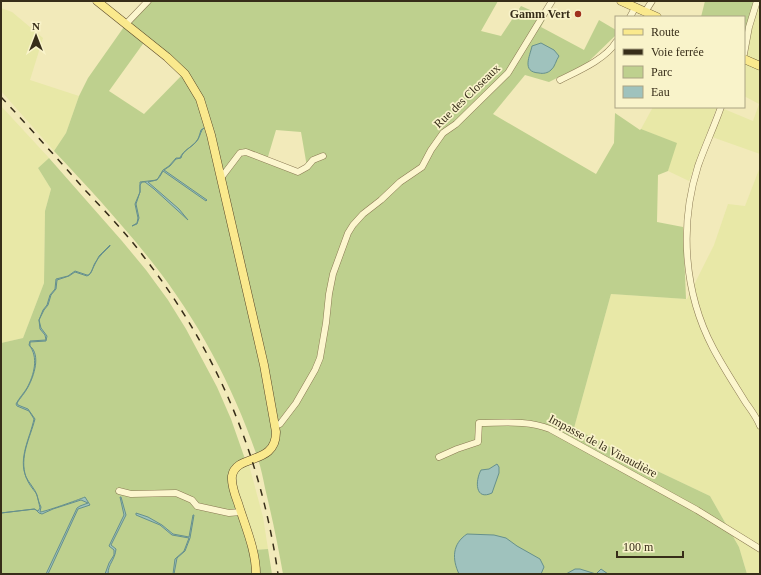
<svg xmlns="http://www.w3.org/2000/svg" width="761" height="575" font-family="Georgia,serif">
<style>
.farmland{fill:#e8e8a7}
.green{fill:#bed08e;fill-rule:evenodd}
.water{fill:#9fc2bd;stroke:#66908c}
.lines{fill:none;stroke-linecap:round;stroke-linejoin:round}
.minor-casing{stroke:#8a7953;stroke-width:7}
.major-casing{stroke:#574528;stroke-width:9}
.minor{stroke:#fcf6ce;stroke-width:6}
.major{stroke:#fae98d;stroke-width:8}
.rail{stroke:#372d19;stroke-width:1.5;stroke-dasharray:7 7;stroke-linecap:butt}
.poi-dot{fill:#9f311d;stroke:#f9f3ca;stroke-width:1.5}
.labels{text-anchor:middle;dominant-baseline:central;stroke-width:3.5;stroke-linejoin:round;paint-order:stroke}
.poi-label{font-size:12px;font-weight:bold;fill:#372d19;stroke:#f9f3ca;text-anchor:end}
.street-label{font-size:12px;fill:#372d19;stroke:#f9f3ca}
</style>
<rect width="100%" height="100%" fill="#f2eaba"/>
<!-- farmland -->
<g class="farmland">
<polygon points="757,1 760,1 760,154 712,137 724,109 753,121 759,104 744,96 744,45"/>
<polygon points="1,8 12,12 43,38 30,80 79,96 66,133 54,151 1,91"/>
<polygon points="1,106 49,158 38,168 51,189 45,211 44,283 23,338 1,343"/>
<polygon points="653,107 717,107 689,181 668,171 676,143 641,129"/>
<polygon points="760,167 760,574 747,574 739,547 710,496 651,468 574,428 611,294 687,299 714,245 728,204 745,206"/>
<polygon points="248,461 263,517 268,549 253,550 234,490 234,472"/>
</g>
<!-- green -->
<g class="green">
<path d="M148 1H498L481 31 501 36 521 6 546 17 541 27 584 50 599 20 616 30V35L587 63 549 82 525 75 493 114 596 174 614 143 615 113 640 130 641 129 677 143 668 171 658 175 657 222 683 227 686 299 611 294 574 428 651 468 710 496 739 547 747 574H283C278 545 272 517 265 488 263 478 261 468 258 459 234 388 198 320 152 262 121 223 88 187 54 151L66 133 79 96 88 78 126 24ZM145 41 183 74 144 114 109 91ZM276 130 301 132 307 167 297 172 267 160Z"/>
<polygon points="705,1 757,1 744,45 744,17 701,17"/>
<polygon points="49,158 122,241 146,270 168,300 186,329 217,387 231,419 245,459 232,475 253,550 268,549 272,574 1,574 1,343 23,338 44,283 45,211 51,189 38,168"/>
</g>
<!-- water -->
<g class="water">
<path d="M541 43 554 50 559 56C556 60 555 67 551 70 548 73 543 74 539 73 521 72 530 56 532 46Z"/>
<path d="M204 128 202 130C200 134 199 139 196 142 191 148 183 150 181 158L176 159 170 166 164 170 207 200 206 201 163 171C158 180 158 180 148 182L179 209 188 220 154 189 145 182H142L140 185V192L136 204 139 218 137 224 132 226 137 223 138 218 135 204 140 192V182L157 180 163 170 169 166 176 158H180C183 150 193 147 198 139 199 137 200 133 201 130Z"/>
<path d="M110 245V246C105 251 99 256 95 263 92 268 93 273 87 276L75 272 69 276 57 280 56 289 51 295 48 305 44 310 39 320 41 328 47 336 46 341 30 342V346C41 355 34 376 28 387 25 393 20 398 17 403L18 405 28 409 35 419C30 438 19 457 26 477 29 483 35 489 37 495 38 500 39 503 41 507L40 512C44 512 78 500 85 497L90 505 78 509 48 574H46L77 508 80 506 88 503 81 500 53 509 42 514 39 513 35 509 1 513 34 509 38 511 40 508C39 504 38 497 36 493 32 488 28 483 26 477 18 458 30 438 34 419L29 411 17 406 16 404C19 398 24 393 27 388 34 375 39 357 29 345L30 341 46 340 45 335 40 329 39 320 43 310 47 305 50 295 55 289 56 279 68 276 75 271 87 275H89L91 272 99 256Z"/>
<path d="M497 464 499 467V473L492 493C475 501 475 481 481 470L489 469Z"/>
<path d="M120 497H121L126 515 111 545 116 549C115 560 108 564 108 574H105L109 563 114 555V550L109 546 124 515Z"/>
<polygon points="136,513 148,517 162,525 173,534 189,537 193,515 194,515 190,538 185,551 177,558 174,574 173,574 175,559 184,551 189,538 172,535 160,525 136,515"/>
<path d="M467 534 494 535 506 538 517 546 540 559 544 567 541 574H459C452 559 452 544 467 534Z"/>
<polygon points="575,569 580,569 596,574 601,569 608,574 566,574"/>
</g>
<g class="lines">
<!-- minor casing -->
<g class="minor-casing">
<g id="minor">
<polyline points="645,12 652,1"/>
<polyline points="630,17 635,8"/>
<polyline points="126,24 148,1"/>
<polyline points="744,54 749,27 757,1"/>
<path d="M560 80C578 71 606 59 616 42"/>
<path d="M721 107C714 127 705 146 698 166 679 226 684 293 713 348 723 367 735 385 746 403 751 410 757 418 760 426"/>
<polyline points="221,178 240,153 246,152 298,172 307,167 313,160 323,156"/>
<polyline points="275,426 280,424 296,403 315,370 320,358 326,323 329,294 333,274 348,233 353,225 363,214 381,200 400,182 422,167 431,150 443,133 456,124 508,73 552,1"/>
<path d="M439 457 457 449 478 442 479 423C503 423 527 420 550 429L697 510 760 549"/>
<polyline points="119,491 131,494 176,493 192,500 197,506 229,513 241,512"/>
</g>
</g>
<!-- major casing -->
<g class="major-casing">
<g id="major">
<path d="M97 1 167 57 185 74 200 99 211 135 264 365 276 432C276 466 236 453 232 476 231 485 235 495 238 503 245 526 256 550 256 574"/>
<polyline points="621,1 657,17"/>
<polyline points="744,59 760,66"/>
</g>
</g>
<!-- minor -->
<use href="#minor" class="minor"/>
<!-- major -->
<use href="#major" class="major"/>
<!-- rail -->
<path class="rail" d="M1 97C29 127 57 158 84 189 105 211 126 233 144 257 217 351 261 456 278 574"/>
</g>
<!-- markers -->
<circle class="poi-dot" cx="578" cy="14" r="4"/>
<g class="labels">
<!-- poi labels -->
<g class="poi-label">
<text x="570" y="14">Gamm Vert</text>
</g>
<!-- street labels -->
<g class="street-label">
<text transform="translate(467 96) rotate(-44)">Rue des Closeaux</text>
<text transform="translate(603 446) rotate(28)">Impasse de la Vinaudière</text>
</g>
</g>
<!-- border -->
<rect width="761" height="575" fill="none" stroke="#372d19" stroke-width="4"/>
<!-- legend -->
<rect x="615" y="16" width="130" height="92" fill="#f9f3ca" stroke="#aba483"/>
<rect x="623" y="29" width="20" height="6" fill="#fae98d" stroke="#aba483"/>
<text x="651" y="36" font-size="12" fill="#372d19">Route</text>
<rect x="623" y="49" width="20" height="6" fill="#372d19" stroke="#aba483"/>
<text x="651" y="56" font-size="12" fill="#372d19">Voie ferrée</text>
<rect x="623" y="66" width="20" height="12" fill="#bed08e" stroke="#aba483"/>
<text x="651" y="76" font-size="12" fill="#372d19">Parc</text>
<rect x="623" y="86" width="20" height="12" fill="#9fc2bd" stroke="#aba483"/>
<text x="651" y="96" font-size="12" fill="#372d19">Eau</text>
<!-- north arrow -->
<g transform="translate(36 36)" stroke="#f9f3ca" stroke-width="3" paint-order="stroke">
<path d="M0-3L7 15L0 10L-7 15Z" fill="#372d19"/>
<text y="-6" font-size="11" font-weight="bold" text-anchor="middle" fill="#372d19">N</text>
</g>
<!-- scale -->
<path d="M617 551v6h66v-6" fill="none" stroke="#372d19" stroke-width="2"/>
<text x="623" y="551" font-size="12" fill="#372d19" stroke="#f9f3ca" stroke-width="3" paint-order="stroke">100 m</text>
</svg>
